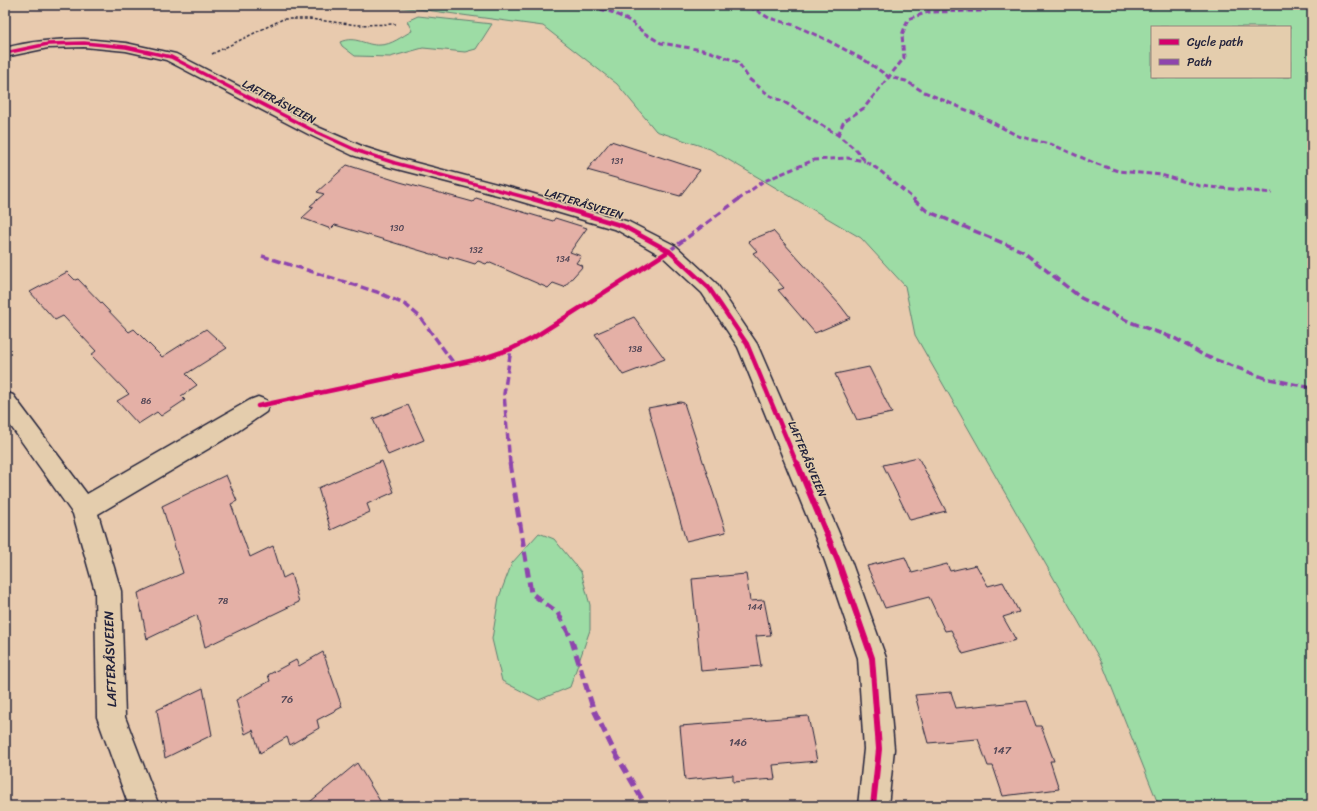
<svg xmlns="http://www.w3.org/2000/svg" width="1317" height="811" font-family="Sriracha,sans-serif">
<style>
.green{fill:#9ddca5;stroke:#607f70;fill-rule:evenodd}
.building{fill:#e4b0a6;stroke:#22223b}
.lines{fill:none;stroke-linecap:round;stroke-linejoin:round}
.street-casing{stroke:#22223b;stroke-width:3}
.path{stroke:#22223b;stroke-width:1.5;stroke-dasharray:3 2;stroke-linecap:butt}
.street{fill:#e4cdad;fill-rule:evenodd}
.quiet-far2{stroke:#8e44ad;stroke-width:3;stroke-dasharray:5.5 3;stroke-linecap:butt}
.quiet-far1{stroke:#8e44ad;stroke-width:3.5;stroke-dasharray:8 3.5;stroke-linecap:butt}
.quiet{stroke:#8e44ad;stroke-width:5;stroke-dasharray:10 5;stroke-linecap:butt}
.cycleway-far2-casing{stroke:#e4cdad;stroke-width:5}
.cycleway-far1-casing{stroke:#e4cdad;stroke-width:7}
.cycleway-casing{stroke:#e4cdad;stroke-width:8}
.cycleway-far2{stroke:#d6006c;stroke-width:3.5}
.cycleway-far1{stroke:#d6006c;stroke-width:4.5}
.cycleway{stroke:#d6006c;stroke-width:6}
.labels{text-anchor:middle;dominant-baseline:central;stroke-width:3;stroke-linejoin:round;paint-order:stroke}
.number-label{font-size:9px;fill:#524656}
.street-label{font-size:11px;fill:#22223b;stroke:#e4cdad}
.near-number-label{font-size:11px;fill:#524656}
.near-street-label{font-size:13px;fill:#22223b;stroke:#e4cdad}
</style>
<rect width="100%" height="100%" fill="#e8caae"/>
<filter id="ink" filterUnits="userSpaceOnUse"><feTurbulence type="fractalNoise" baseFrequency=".025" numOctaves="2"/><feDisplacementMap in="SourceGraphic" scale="8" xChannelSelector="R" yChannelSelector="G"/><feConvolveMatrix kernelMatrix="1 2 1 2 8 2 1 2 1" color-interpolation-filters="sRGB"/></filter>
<g filter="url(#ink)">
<!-- green -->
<g class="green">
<path d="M366 5H1312V806H1159L1102 663 915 335 905 286 861 238 710 149 656 131 617 84 543 26 418 9ZM1152 27H1290V77H1152Z"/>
<path d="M418 16 492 24 476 49 465 52 423 48 390 57 355 56 342 46 340 42C356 35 365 46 380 45 392 45 402 36 412 31L407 21Z"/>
<polygon points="539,533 554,539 581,572 590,605 590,630 570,687 539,700 502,681 492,639 499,597 512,563"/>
</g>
<!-- building -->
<g class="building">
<polygon points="611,141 700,170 680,196 587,170"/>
<polygon points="347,165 400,182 473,202 476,198 553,221 555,218 587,228 570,252 581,256 576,263 583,266 564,287 553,283 548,288 488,262 486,264 478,261 475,264 449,256 448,259 335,225 331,229 302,218 314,207 310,206 324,194 317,192"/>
<polygon points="773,231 840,305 850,318 815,333 778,290 784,288 753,253 757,251 748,241"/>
<polygon points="67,272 75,280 78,279 129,332 134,329 162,357 206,329 227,348 186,374 197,385 181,396 185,400 161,416 157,412 138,424 117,401 129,394 91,355 96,351 63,316 55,320 30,292"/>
<polygon points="634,317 665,359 623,375 595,334"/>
<polygon points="869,367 892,413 857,420 835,374"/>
<polygon points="680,402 684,403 726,532 686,541 648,408"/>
<polygon points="408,405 424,440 388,455 373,419"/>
<polygon points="918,457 946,511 910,520 883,465"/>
<polygon points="382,461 394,492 367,504 370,512 331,530 318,488"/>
<polygon points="226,475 237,501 231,504 250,557 273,546 283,578 291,574 299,602 205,647 197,615 147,639 138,593 183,573 162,506"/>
<polygon points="905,557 912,573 947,564 950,571 976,565 988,586 1003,582 1019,612 1003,617 1016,640 963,654 951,630 945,631 929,597 885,608 867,566"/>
<polygon points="746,574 750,601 764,600 771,635 756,636 761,666 701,671 692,579"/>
<polygon points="323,652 342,707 317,720 319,728 290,745 287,737 260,753 253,730 245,734 236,700 270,681 268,675 296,660 299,666"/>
<polygon points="203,688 212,735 165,758 157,710"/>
<polygon points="951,692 956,708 1027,701 1036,726 1041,726 1054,761 1050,761 1059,789 1003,796 993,766 988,766 978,739 928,743 915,695"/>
<polygon points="808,716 817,761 773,765 775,779 733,782 733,775 685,780 680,726"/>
<polygon points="357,763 383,806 305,806"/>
</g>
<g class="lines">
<!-- street casing -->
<g class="street-casing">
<g id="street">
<path d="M84 39 126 43 176 54 320 128 364 147 401 159 520 190 629 222 676 246 716 283 757 344 851 561 886 658 894 749 888 806H858L864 749 858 658 825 561 738 347 702 293 662 256 617 230 509 198 389 167 352 155 308 134 166 60 126 51 84 47 48 48 5 57V48C31 41 57 39 84 39Z"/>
<polygon points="5,392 13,395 87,494 250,400 258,397 266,400 269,406 266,412 235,433 98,514 121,591 125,717 159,806 129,806 97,717 95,591 73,514 5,418"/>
</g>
</g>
<!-- path -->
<polyline class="path" points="212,54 283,19 309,19 358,25 396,24"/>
<!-- street -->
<use href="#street" class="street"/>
<!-- quiet-far2 -->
<g class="quiet-far2">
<polyline points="584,5 611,12 630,21 644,33 661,43 708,51 738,62 749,79 769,95 784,102 838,135 856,150 865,161 879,170 915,200"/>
<polyline points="741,5 754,9 769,18 794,25 825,39 866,61 889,77 906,81 922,91 978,115 1018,136 1053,145 1094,163 1118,171 1161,175 1200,186 1272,193"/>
<polyline points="838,135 844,121 864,108 904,58 902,35 908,19 928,12 984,11 995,5"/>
<polyline points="738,200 762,182 814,160 847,158 865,161"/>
</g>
<!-- quiet-far1 -->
<g class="quiet-far1">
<polyline points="913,199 927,211 1022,251 1081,298 1130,322 1176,339 1205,356 1265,378 1312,388"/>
<polyline points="669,251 739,199"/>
<polyline points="262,256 377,292 406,305 420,317 455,365"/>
<polyline points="510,464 504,394 511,349"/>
</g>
<!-- quiet -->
<polyline class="quiet" points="510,463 531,593 558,613 571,638 593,708 613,749 646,806"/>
<!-- cycleway-far2 casing -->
<g class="cycleway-far2-casing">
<polyline id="cycleway-far2" points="5,53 48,44 84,43 126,47 171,57 314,131 358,151 395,163 536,200"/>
</g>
<!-- cycleway-far1 casing -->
<g class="cycleway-far1-casing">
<g id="cycleway-far1">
<polyline points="533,199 623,226 669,251 709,288 747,344 797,464"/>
<polyline points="258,406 484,358 511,349 533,338 669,251"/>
</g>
</g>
<!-- cycleway casing -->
<g class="cycleway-casing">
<polyline id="cycleway" points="797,463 838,561 872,658 879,749 873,806"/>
</g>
<!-- cycleway-far2 -->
<use href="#cycleway-far2" class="cycleway-far2"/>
<!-- cycleway-far1 -->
<use href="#cycleway-far1" class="cycleway-far1"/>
<!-- cycleway -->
<use href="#cycleway" class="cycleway"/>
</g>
</g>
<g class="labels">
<!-- number labels -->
<g class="number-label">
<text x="617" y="161">131</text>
<text x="397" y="228">130</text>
<text x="476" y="250">132</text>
<text x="563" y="259">134</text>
<text x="635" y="349">138</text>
<text x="146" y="401">86</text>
<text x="223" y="601">78</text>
<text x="755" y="607">144</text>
</g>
<!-- street labels -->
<g class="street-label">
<text transform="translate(279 102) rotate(28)">LAFTERÅSVEIEN</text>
<text transform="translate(584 204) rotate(17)">LAFTERÅSVEIEN</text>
<text transform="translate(807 459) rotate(67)">LAFTERÅSVEIEN</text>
</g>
<!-- near-number labels -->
<g class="near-number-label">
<text x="287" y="699">76</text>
<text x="738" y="742">146</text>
<text x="1002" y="750">147</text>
</g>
<!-- near-street labels -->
<g class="near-street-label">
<text transform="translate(110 659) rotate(-92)">LAFTERÅSVEIEN</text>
</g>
</g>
<!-- margin -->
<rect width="1317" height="811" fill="none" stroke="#e4cdad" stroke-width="20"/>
<rect x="10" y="10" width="1297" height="791" fill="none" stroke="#22223b" stroke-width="1.5" filter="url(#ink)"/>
<!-- legend -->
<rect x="1151" y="26" width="140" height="52" fill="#e4cdad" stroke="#96897f"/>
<rect x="1159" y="39" width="20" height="6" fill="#d6006c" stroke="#96897f"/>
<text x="1187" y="46" font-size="12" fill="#22223b">Cycle path</text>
<rect x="1159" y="59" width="20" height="6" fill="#8e44ad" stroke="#96897f"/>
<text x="1187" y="66" font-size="12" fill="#22223b">Path</text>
</svg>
